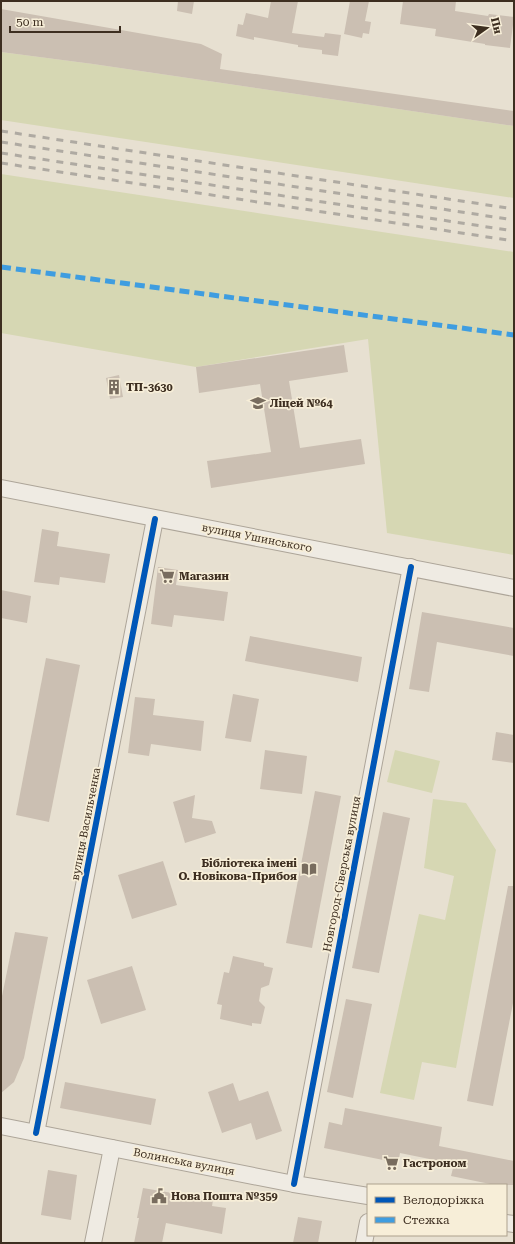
<svg xmlns="http://www.w3.org/2000/svg" width="515" height="1244" font-family="'Roboto Serif',serif">
<style>
.green{fill:#d6d7b3}
.building{fill:#cbbfb2}
.lines{fill:none;stroke-linecap:round;stroke-linejoin:round}
.minor-casing{stroke:#ada599;stroke-width:18}
.minor{stroke:#efebe3;stroke-width:16}
.rail{stroke:#afaaa2;stroke-width:3;stroke-dasharray:7 7;stroke-linecap:butt}
.quiet{stroke:#3f9de0;stroke-width:5;stroke-dasharray:10 5;stroke-linecap:butt}
.cycleway-casing{stroke:#f7eed8;stroke-width:8}
.cycleway{stroke:#0057b8;stroke-width:6}
.labels{text-anchor:middle;dominant-baseline:central;stroke-width:3.5;stroke-linejoin:round;paint-order:stroke}
.poi-label{font-size:11px;font-weight:bold;fill:#3d2e20;stroke:#f7eed8;text-anchor:start}
.street-label{font-size:11px;fill:#3d2e20;stroke:#f7eed8}
</style>
<rect width="100%" height="100%" fill="#e7e0d1"/>
<!-- green -->
<g class="green">
<polygon points="1,52 93,64 514,126 514,198 1,120"/>
<polygon points="1,174 514,252 514,555 387,533 368,339 196,367 1,333"/>
<polygon points="395,750 440,761 432,793 387,782"/>
<polygon points="433,799 466,803 496,850 456,1068 422,1062 414,1100 380,1093 419,914 445,920 454,876 424,868"/>
</g>
<!-- building -->
<g class="building">
<polygon points="178,1 194,1 192,14 177,11"/>
<polygon points="271,1 298,1 292,33 324,37 325,33 341,35 338,56 322,54 322,50 298,47 298,45 254,37 254,40 236,36 238,24 243,25 246,13 268,18"/>
<polygon points="350,1 369,1 365,21 371,22 369,34 363,33 362,38 344,34"/>
<polygon points="403,1 456,1 455,11 488,16 489,14 514,17 510,48 485,45 485,44 435,36 436,29 400,24"/>
<polygon points="1,9 201,44 222,54 220,69 514,111 514,126 93,64 1,52"/>
<polygon points="344,345 348,372 289,381 300,448 361,439 365,464 211,488 207,461 271,452 260,384 199,393 196,367"/>
<polygon points="119,375 123,397 110,399 106,378"/>
<polygon points="42,529 59,532 57,546 110,554 105,583 60,577 59,585 34,582"/>
<polygon points="158,567 178,570 176,585 228,592 224,621 174,615 172,627 151,624"/>
<polygon points="1,590 31,596 27,623 1,618"/>
<polygon points="422,612 514,628 514,656 437,642 429,692 409,689"/>
<polygon points="250,636 362,657 358,682 245,661"/>
<polygon points="46,658 80,665 49,822 16,815"/>
<polygon points="233,694 259,699 251,742 225,738"/>
<polygon points="135,697 155,699 153,715 204,721 201,751 151,744 149,756 128,753"/>
<polygon points="496,732 514,735 514,763 492,760"/>
<polygon points="265,750 307,756 302,794 260,789"/>
<polygon points="315,791 341,796 312,948 286,943"/>
<polygon points="195,795 192,818 212,821 216,833 185,843 173,802"/>
<polygon points="383,812 410,818 379,973 352,968"/>
<polygon points="163,861 177,905 132,919 118,875"/>
<polygon points="508,886 514,886 514,998 493,1106 467,1101"/>
<polygon points="15,932 48,937 24,1058 14,1082 1,1093 1,1001"/>
<polygon points="233,956 264,963 264,966 273,968 269,985 261,988 259,1001 265,1007 261,1024 252,1023 252,1026 220,1019 222,1005 217,1004 224,972 229,973"/>
<polygon points="132,966 146,1010 101,1024 87,980"/>
<polygon points="346,999 372,1004 353,1098 327,1092"/>
<polygon points="65,1082 156,1099 151,1125 60,1108"/>
<polygon points="233,1083 239,1101 268,1091 282,1131 256,1140 251,1123 222,1133 208,1092"/>
<polygon points="345,1108 442,1127 439,1146 514,1161 514,1185 495,1185 451,1176 454,1164 400,1153 398,1163 324,1148 329,1122 342,1125"/>
<polygon points="48,1170 77,1175 71,1220 41,1215"/>
<polygon points="143,1188 213,1200 212,1206 226,1208 222,1234 166,1223 162,1243 134,1243 139,1218 137,1218"/>
<polygon points="298,1217 322,1221 318,1243 293,1243"/>
</g>
<g class="lines">
<!-- minor casing -->
<g class="minor-casing">
<g id="minor">
<polyline points="1,488 514,588"/>
<polyline points="1,1126 294,1184 368,1196"/>
<polyline points="36,1133 155,519"/>
<polyline points="294,1184 411,567"/>
<polyline points="506,1223 514,1224"/>
<polyline points="93,1243 112,1148"/>
<polyline points="364,1243 368,1222"/>
</g>
</g>
<!-- minor -->
<use href="#minor" class="minor"/>
<!-- rail -->
<g class="rail">
<polyline points="1,131 514,209"/>
<polyline points="1,142 514,220"/>
<polyline points="1,153 514,231"/>
<polyline points="1,163 514,241"/>
</g>
<!-- quiet -->
<polyline class="quiet" points="1,267 514,335"/>
<!-- cycleway casing -->
<g class="cycleway-casing">
<g id="cycleway">
<polyline points="36,1133 155,519"/>
<polyline points="294,1184 411,567"/>
</g>
</g>
<!-- cycleway -->
<use href="#cycleway" class="cycleway"/>
</g>
<!-- icons -->
<defs>
<g id="building-bare" transform="scale(1.2)"><path d="M-4-6H4V6H1V3H-1V6H-4ZM-2.5-4.3h1.7v1.8h-1.7ZM.8-4.3h1.7v1.8H.8ZM-2.5-1h1.7V.8h-1.7ZM.8-1h1.7V.8H.8Z" fill="#786c5e" stroke="#f7eed8" stroke-width="2.5" paint-order="stroke"/></g>
<g id="school-bare" transform="scale(1.2)"><path d="M0-5L7-2L0 1L-7-2ZM-4 1L0 2.5L4 1V4Q0 6-4 4Z" fill="#786c5e" stroke="#f7eed8" stroke-width="2.5" paint-order="stroke"/></g>
<g id="supermarket-bare" transform="scale(1.2)"><path d="M-6-5.5h2.5l.6 2H6L4.5 2H-2.5L-4.4-4H-6ZM-1.5 3.2a1.3 1.3 0 1 0 .1 0ZM3 3.2a1.3 1.3 0 1 0 .1 0Z" fill="#786c5e" stroke="#f7eed8" stroke-width="2.5" paint-order="stroke"/></g>
<g id="library-bare" transform="scale(1.2)"><path d="M-6-4Q-3-5.5-.7-3.5V5Q-3 3-6 4ZM6-4Q3-5.5 .7-3.5V5Q3 3 6 4Z" fill="#786c5e" stroke="#f7eed8" stroke-width="2.5" paint-order="stroke"/></g>
<g id="civic-bare" transform="scale(1.2)"><path d="M-.6-6.5H3V-4.5H.6V-3L4-1V1h2V6H-6V1h2V-1L-.6-3ZM-1.2 2.5V6h2.4V2.5Z" fill="#786c5e" stroke="#f7eed8" stroke-width="2.5" paint-order="stroke"/></g>
</defs>
<g fill-rule="evenodd">
<use href="#building-bare" x="114" y="387"/>
<use href="#school-bare" x="258" y="403"/>
<use href="#supermarket-bare" x="167" y="576"/>
<use href="#library-bare" x="309" y="869"/>
<use href="#supermarket-bare" x="391" y="1163"/>
<use href="#civic-bare" x="159" y="1196"/>
</g>
<g class="labels">
<!-- poi labels -->
<g class="poi-label">
<text x="126" y="387">ТП-3630</text>
<text x="270" y="403">Ліцей №64</text>
<text x="179" y="576">Магазин</text>
<text x="297" y="863" text-anchor="end">Бібліотека імені<tspan x="297" dy="13">О. Новікова-Прибоя</tspan></text>
<text x="403" y="1163">Гастроном</text>
<text x="171" y="1196">Нова Пошта №359</text>
</g>
<!-- street labels -->
<g class="street-label">
<text transform="translate(257 538) rotate(11)">вулиця Ушинського</text>
<text transform="translate(86 824) rotate(-79)">вулиця Васильченка</text>
<text transform="translate(342 874) rotate(-79)">Новгород-Сіверська вулиця</text>
<text transform="translate(184 1162) rotate(11)">Волинська вулиця</text>
</g>
</g>
<!-- border -->
<rect width="515" height="1244" fill="none" stroke="#3d2e20" stroke-width="4"/>
<!-- legend -->
<rect x="367" y="1184" width="140" height="52" fill="#f7eed8" stroke="#ada18e"/>
<rect x="375" y="1197" width="20" height="6" fill="#0057b8" stroke="#ada18e"/>
<text x="403" y="1204" font-size="12" fill="#3d2e20">Велодоріжка</text>
<rect x="375" y="1217" width="20" height="6" fill="#3f9de0" stroke="#ada18e"/>
<text x="403" y="1224" font-size="12" fill="#3d2e20">Стежка</text>
<!-- north arrow -->
<g transform="translate(487 28) rotate(76)" stroke="#f7eed8" stroke-width="3" paint-order="stroke">
<path d="M0-3L7 15L0 10L-7 15Z" fill="#3d2e20"/>
<text y="-6" font-size="11" font-weight="bold" text-anchor="middle" fill="#3d2e20">Пн</text>
</g>
<!-- scale -->
<path d="M10 26v6h110v-6" fill="none" stroke="#3d2e20" stroke-width="2"/>
<text x="16" y="26" font-size="12" fill="#3d2e20" stroke="#f7eed8" stroke-width="3" paint-order="stroke">50 m</text>
</svg>
